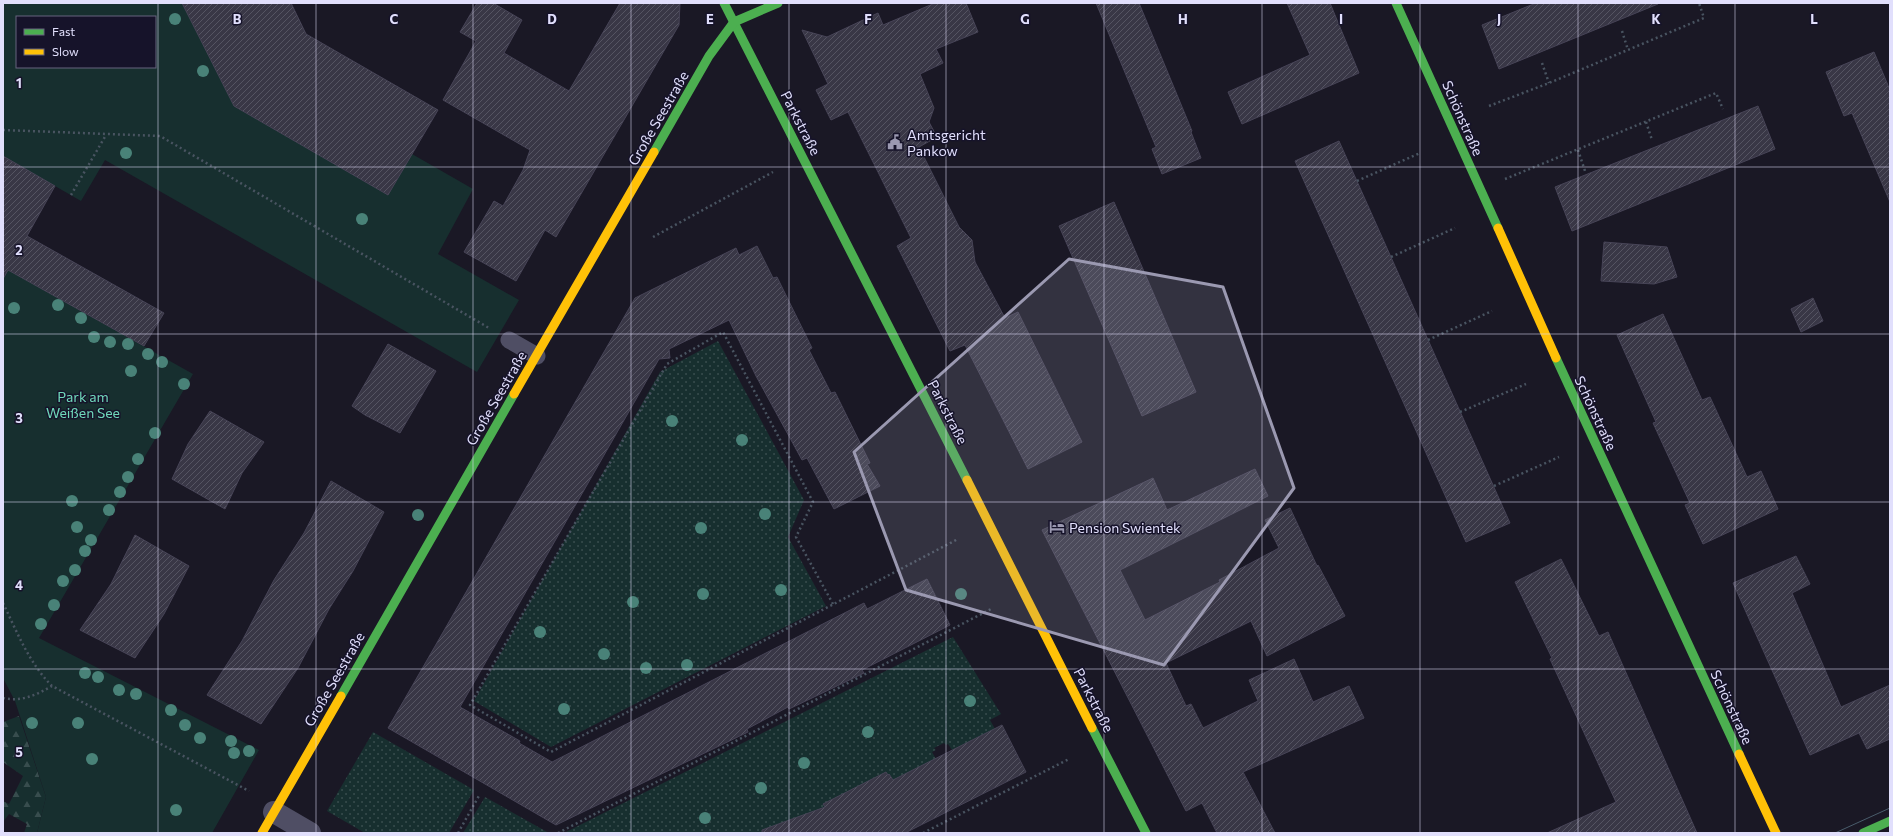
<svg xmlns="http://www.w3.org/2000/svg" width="1893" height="836" font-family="Commissioner,sans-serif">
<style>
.grass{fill:url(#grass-dots)}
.forest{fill:url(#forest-firs)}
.green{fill:#172f2f;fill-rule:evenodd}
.building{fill:url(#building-hatch);stroke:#474457}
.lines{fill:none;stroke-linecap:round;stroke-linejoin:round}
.path{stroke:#495461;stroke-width:2.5;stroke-dasharray:2 3;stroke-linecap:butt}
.lane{stroke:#4f4e64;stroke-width:17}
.street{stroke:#4f4e64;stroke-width:22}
.fast{stroke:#4caf50;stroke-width:9}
.slow{stroke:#ffc107;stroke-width:9}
.tram{stroke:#495c6b;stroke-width:1}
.tree{fill:#498278}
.marked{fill:#9b99b1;fill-opacity:0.2;stroke:#9b99b1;stroke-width:3;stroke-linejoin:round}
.grid{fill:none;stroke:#e1dffc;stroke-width:1;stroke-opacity:0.55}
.labels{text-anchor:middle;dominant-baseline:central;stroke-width:3;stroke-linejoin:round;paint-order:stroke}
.street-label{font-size:14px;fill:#e1dffc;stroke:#16132a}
.poi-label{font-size:14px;fill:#e1dffc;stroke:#16132a;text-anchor:start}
.park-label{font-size:14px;fill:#6fd8bb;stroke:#16132a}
.grid-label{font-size:13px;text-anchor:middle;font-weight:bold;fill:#e1dffc;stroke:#16132a;stroke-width:3;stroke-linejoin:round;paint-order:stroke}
</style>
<defs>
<pattern id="grass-dots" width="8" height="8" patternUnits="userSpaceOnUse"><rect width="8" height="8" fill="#172f2f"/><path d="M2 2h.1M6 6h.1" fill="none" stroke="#384d4e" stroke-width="1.8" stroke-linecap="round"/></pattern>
<pattern id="forest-firs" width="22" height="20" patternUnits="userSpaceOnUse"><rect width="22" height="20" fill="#172f2f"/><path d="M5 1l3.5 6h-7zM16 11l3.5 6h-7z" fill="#384d4e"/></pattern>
<pattern id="building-hatch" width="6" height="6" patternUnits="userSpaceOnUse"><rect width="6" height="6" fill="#393746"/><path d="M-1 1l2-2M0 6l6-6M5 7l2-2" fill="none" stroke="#555462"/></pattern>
</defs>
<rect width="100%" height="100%" fill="#1a1825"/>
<!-- grass -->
<g class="grass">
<polygon points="718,341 804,500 788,537 826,606 551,747 474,701 660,372"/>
<polygon points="953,637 1001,714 990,720 995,729 952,750 948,744 946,745 944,743 934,748 936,750 932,752 936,759 893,780 889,774 824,804 825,807 773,833 564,833"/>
<polygon points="373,732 474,790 449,833 365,833 327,811"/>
<polygon points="485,797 549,833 463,833"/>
</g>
<!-- forest -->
<polygon class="forest" points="19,716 46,797 37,833 24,833 27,824 9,814 3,822 3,801 9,804 23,776 3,762 3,722"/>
<!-- green -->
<g class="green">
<path d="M3 3H182L234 106 388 195 412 154 473 189 438 254 519 300 477 372 105 160 81 201 3 156ZM17 17H155V67H17Z"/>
<polygon points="3,267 193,374 39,638 259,750 212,833 37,833 46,797 15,701 3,678"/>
</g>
<!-- building -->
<g class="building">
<polygon points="182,3 291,3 306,34 438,110 388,195 234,106"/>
<polygon points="477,3 493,3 522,20 504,53 569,91 620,3 680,3 679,25 556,237 545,230 516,281 464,252 494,201 503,206 523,170 530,150 443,100 476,41 460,32"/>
<polygon points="935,3 966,3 978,32 936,49 943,63 920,74 934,108 929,122 937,137 919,147 959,227 972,240 975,262 1005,318 1018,312 1082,442 1028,469 965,345 950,351 897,246 911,238 848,112 831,120 816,90 828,84 802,30 827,37 878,13 883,25"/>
<polygon points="1096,3 1139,3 1192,131 1191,132 1201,158 1162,174 1152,149 1156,147"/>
<polygon points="1287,3 1330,3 1359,73 1242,124 1228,92 1310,55"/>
<polygon points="1536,3 1658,3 1658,4 1499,69 1482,25"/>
<polygon points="1874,52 1890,90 1890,202 1852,113 1844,116 1826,72"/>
<polygon points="1758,106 1775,149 1572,231 1555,187"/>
<polygon points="1339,141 1510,523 1466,542 1295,161"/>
<polygon points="3,156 55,186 27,236 164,313 144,346 8,270 3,279"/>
<polygon points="1114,202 1196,392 1142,416 1059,226"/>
<polygon points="1604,242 1667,247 1677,277 1654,284 1601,281"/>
<polygon points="757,246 773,278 777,277 812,348 809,350 831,393 835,392 870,463 867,464 880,486 834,509 807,458 802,460 756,376 729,320 669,349 670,358 659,359 460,707 520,741 519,743 552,762 864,603 867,609 927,579 950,625 862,670 864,673 789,709 788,707 747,729 748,732 556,825 388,728 635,298 736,248 739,255"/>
<polygon points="1813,298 1823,321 1801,332 1791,309"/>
<polygon points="1663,314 1702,400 1710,397 1747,477 1761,471 1778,509 1703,544 1685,505 1690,503 1653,423 1656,422 1617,335"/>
<polygon points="388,344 436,371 400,433 365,415 352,406"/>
<polygon points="210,411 264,442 242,473 225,509 172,479 188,444"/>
<polygon points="1255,469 1268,496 1120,570 1145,620 1220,582 1219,580 1279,548 1265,520 1290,508 1317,566 1318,565 1345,616 1267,656 1251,621 1166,663 1186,706 1191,704 1203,728 1258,701 1249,680 1294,659 1313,702 1349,686 1364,718 1243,772 1275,833 1217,833 1202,803 1186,811 1042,530 1153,478 1167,510"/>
<polygon points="331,481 384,512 353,571 329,609 298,668 261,724 207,695 242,641 274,580 304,533"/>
<polygon points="135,535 189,566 164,614 135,658 80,630 111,584"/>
<polygon points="1796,556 1810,584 1792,593 1841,707 1890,685 1890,739 1867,749 1859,733 1810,755 1733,583"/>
<polygon points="1561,559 1599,636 1608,632 1697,833 1547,833 1616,802 1550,659 1552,658 1515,582"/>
<polygon points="1002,725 1026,772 905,833 762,833 762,830 825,807 823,804 886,772 888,775 889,774 893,780"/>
</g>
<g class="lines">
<!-- path -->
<g class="path">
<polyline points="1622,31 1628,50"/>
<polyline points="1542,63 1549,83"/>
<polyline points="1489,106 1549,83 1704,18 1699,3"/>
<polyline points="1646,122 1652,140"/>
<polyline points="3,130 160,136 489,328"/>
<polyline points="1578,150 1585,171"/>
<polyline points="1505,179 1716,93 1723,109"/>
<polyline points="1357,181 1420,153"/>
<polyline points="71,195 106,135"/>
<polyline points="653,237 773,172"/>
<polyline points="1391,257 1455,228"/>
<polyline points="1428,340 1492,311"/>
<polyline points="1460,412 1526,384"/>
<polyline points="1494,486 1559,457"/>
<path d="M3 603C17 632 29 663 52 686L249 791"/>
<polyline points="833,604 796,537 813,502 723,332 667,364 470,705 551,752 958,539"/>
<path d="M3 698C22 702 36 695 52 686"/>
<polyline points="458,833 480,794"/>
<polyline points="558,833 993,608"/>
<polyline points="923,833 1069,759"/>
</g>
<!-- lane -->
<polyline class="lane" points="509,340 537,356"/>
<!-- street -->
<polyline class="street" points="274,812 310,833"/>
<!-- fast -->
<g class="fast">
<polyline points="724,3 967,480"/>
<polyline points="1396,3 1498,228"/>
<polyline points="654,152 709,56 734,22 778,3"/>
<polyline points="1556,358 1739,754"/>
<polyline points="341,696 514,394"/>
<polyline points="1092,728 1146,833"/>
<polyline points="1863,833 1890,821"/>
</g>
<!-- slow -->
<g class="slow">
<polyline points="1498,228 1556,358"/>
<polyline points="514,394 654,152"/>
<polyline points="967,480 1092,728"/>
<polyline points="1739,754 1776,833"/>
<polyline points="262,833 341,696"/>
</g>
<!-- tram -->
<polyline class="tram" points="1835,833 1890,808"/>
</g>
<!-- trees -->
<g class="tree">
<circle cx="175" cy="19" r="6"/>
<circle cx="203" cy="71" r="6"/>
<circle cx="126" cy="153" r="6"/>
<circle cx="362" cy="219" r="6"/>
<circle cx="58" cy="305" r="6"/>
<circle cx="14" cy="308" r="6"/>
<circle cx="81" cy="318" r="6"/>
<circle cx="94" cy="337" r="6"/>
<circle cx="110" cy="342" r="6"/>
<circle cx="128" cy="344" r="6"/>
<circle cx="148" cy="354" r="6"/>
<circle cx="162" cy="362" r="6"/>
<circle cx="131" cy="371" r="6"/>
<circle cx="184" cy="384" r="6"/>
<circle cx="672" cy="421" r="6"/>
<circle cx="155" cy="433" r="6"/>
<circle cx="742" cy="440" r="6"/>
<circle cx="138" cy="459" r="6"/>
<circle cx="128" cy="477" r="6"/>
<circle cx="120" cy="492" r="6"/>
<circle cx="72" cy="501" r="6"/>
<circle cx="109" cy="510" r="6"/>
<circle cx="765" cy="514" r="6"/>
<circle cx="418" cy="515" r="6"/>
<circle cx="77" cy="527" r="6"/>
<circle cx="701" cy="528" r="6"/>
<circle cx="91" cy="540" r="6"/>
<circle cx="85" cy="551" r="6"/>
<circle cx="75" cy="570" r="6"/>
<circle cx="63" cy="581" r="6"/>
<circle cx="781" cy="590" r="6"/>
<circle cx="703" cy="594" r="6"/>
<circle cx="961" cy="594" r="6"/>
<circle cx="633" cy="602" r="6"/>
<circle cx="54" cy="605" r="6"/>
<circle cx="41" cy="624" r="6"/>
<circle cx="540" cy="632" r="6"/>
<circle cx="604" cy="654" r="6"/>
<circle cx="687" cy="665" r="6"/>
<circle cx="646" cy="668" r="6"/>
<circle cx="85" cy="673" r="6"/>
<circle cx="98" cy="677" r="6"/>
<circle cx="119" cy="690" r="6"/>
<circle cx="136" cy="694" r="6"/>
<circle cx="970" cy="701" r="6"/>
<circle cx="564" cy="709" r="6"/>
<circle cx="171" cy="710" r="6"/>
<circle cx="32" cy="723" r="6"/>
<circle cx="78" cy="723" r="6"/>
<circle cx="185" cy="725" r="6"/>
<circle cx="868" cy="732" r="6"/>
<circle cx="200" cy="738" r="6"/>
<circle cx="231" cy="741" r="6"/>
<circle cx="249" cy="751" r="6"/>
<circle cx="234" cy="753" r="6"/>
<circle cx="92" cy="759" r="6"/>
<circle cx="804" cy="763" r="6"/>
<circle cx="761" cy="788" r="6"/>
<circle cx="176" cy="810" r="6"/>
<circle cx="705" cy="818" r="6"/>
</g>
<!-- marked area -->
<path class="marked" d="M1069 259 1223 287 1294 488 1164 665 906 590 854 452Z"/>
<!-- grid -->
<path class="grid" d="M158 3V833M316 3V833M473 3V833M631 3V833M789 3V833M946 3V833M1104 3V833M1262 3V833M1420 3V833M1578 3V833M1735 3V833M3 167H1890M3 334H1890M3 502H1890M3 669H1890"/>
<!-- icons -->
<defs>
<g id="civic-bare" transform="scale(1.2)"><path d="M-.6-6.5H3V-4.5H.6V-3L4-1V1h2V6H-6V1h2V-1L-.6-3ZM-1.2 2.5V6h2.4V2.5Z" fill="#9b99b1" stroke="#16132a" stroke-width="2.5" paint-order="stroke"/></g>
<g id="hotel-bare" transform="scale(1.2)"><path d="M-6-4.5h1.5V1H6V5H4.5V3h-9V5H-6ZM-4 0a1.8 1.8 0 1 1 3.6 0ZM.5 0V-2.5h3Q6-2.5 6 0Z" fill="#9b99b1" stroke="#16132a" stroke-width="2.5" paint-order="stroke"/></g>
</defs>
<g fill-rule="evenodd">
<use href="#civic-bare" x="895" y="142"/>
<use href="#hotel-bare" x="1057" y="527"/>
</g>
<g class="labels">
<!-- street labels -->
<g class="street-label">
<text transform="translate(658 118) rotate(-60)">Große Seestraße</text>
<text transform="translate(1463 118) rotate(66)">Schönstraße</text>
<text transform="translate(801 123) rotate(63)">Parkstraße</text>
<text transform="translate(496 398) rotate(-60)">Große Seestraße</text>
<text transform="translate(948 412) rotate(63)">Parkstraße</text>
<text transform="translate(1596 413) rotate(65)">Schönstraße</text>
<text transform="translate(334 679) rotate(-60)">Große Seestraße</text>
<text transform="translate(1094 700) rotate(63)">Parkstraße</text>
<text transform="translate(1732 707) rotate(65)">Schönstraße</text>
</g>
<!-- poi labels -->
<g class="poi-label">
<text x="907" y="134">Amtsgericht<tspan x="907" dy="16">Pankow</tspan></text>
<text x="1069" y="527">Pension Swientek</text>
</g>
<!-- park labels -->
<g class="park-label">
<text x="83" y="396">Park am<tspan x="83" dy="16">Weißen See</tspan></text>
</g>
</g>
<g class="grid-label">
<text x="237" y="24">B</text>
<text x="394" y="24">C</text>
<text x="552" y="24">D</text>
<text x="710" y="24">E</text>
<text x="868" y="24">F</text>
<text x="1025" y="24">G</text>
<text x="1183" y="24">H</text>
<text x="1341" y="24">I</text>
<text x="1499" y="24">J</text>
<text x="1656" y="24">K</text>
<text x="1814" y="24">L</text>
<text x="19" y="88">1</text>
<text x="19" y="255">2</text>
<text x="19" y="423">3</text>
<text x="19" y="590">4</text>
<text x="19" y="757">5</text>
</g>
<!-- border -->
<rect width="1893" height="836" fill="none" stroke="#e1dffc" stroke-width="8"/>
<!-- legend -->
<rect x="16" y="16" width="140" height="52" fill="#16132a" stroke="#67657e"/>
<rect x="24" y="29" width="20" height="6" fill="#4caf50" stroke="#67657e"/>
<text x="52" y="36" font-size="12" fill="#e1dffc">Fast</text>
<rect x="24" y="49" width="20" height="6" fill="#ffc107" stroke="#67657e"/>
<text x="52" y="56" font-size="12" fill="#e1dffc">Slow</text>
</svg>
